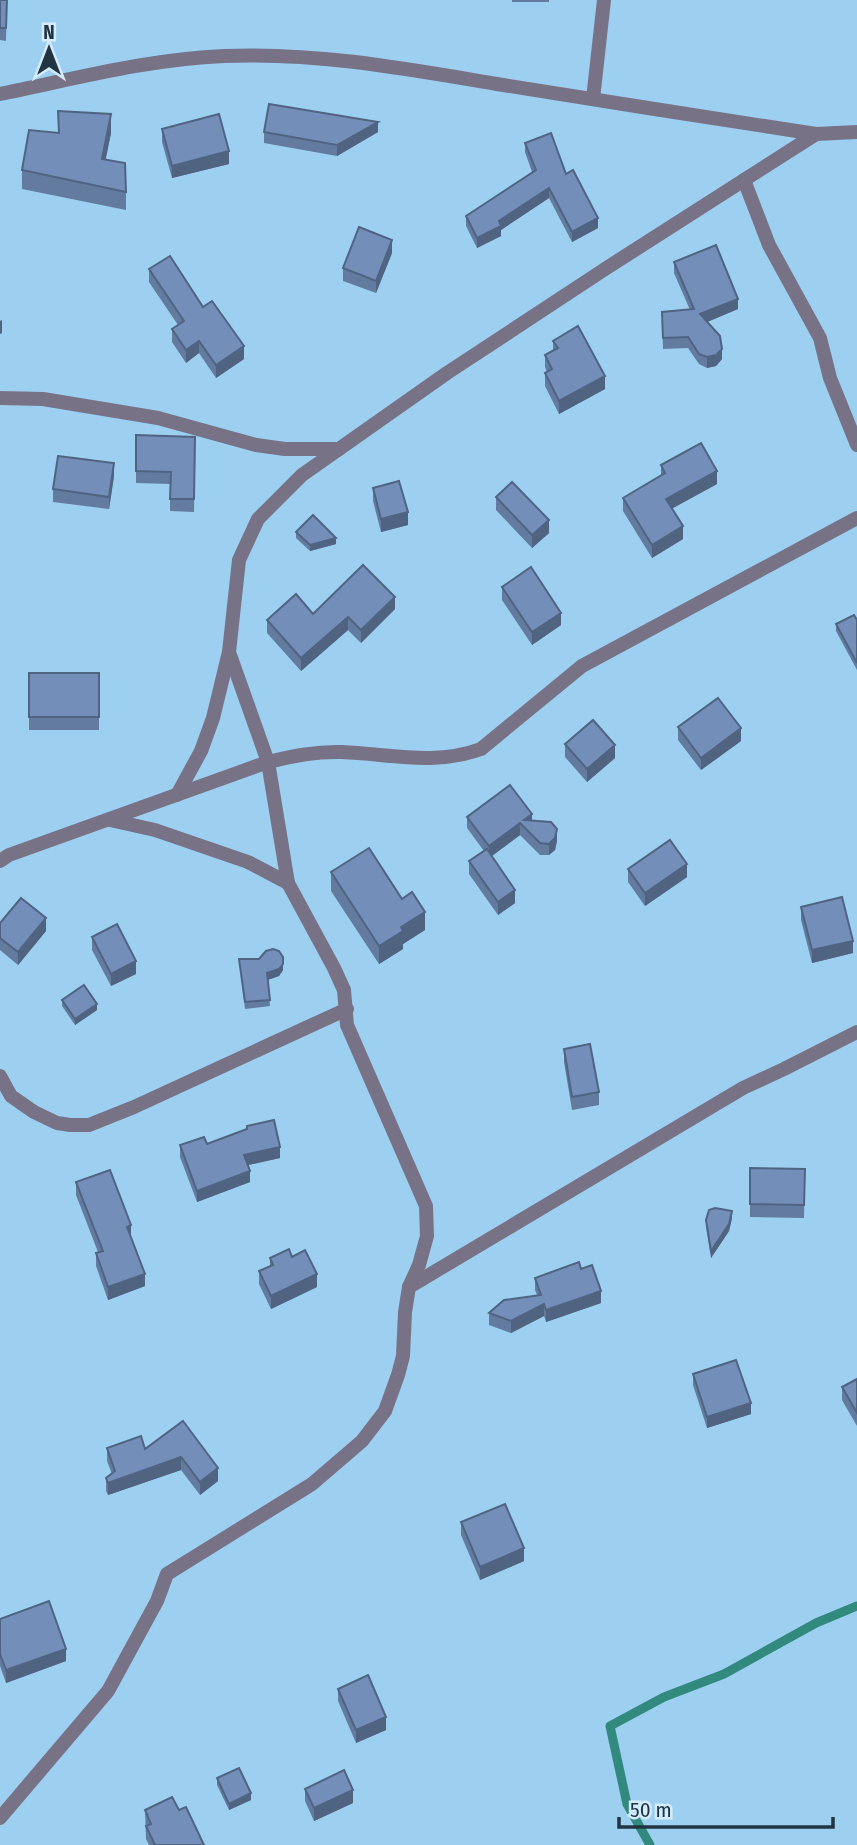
<svg xmlns="http://www.w3.org/2000/svg" width="857" height="1845" font-family="'Fira Sans Condensed',sans-serif">
<style>
.lines{fill:none;stroke-linecap:round;stroke-linejoin:round}
.stream{stroke:#32897e;stroke-width:9}
.lane{stroke:#787287;stroke-width:14}
.street{stroke:#787287;stroke-width:14}
.wall{fill:#637b9f}
.shaded-wall{fill:#506482}
.building{fill:#738fb9;stroke:#506482;stroke-width:2}
</style>
<rect width="100%" height="100%" fill="#9dcff1"/>
<g class="lines">
<!-- stream -->
<polyline class="stream" points="650,1845 627,1804 610,1726 664,1697 724,1674 816,1623 857,1606"/>
<!-- lane -->
<polyline class="lane" points="593,99 604,0"/>
<!-- street -->
<g class="street">
<path d="M0 94C74 79 149 59 224 56 316 52 407 69 497 84 603 101 710 118 816 134L857 132"/>
<polyline points="744,180 769,245 820,338 830,378 857,445"/>
<polyline points="0,398 43,399 158,418 256,445 285,449 339,449"/>
<polyline points="177,795 201,751 213,718 229,652"/>
<polyline points="110,820 155,830 248,862 288,883"/>
<path d="M0 861 9 855 268 762C293 756 317 751 342 752 391 754 434 766 481 749L582 666 857 518"/>
<polyline points="0,1076 11,1096 34,1112 57,1123 70,1125 89,1125 134,1107 347,1009"/>
<polyline points="409,1287 743,1088 784,1069 857,1032"/>
<polyline points="0,1818 108,1691 157,1601 167,1574 312,1484 362,1441 385,1411 398,1375 403,1356 405,1312 409,1287 419,1265 427,1236 426,1206 347,1025 344,990 334,968 288,883 268,762 229,652 239,560 258,519 302,475 447,373 605,269 816,134"/>
</g>
</g>
<!-- wall -->
<g class="wall">
<polygon points="0,0 7,0 6,41 0,40"/>
<rect x="512" y="0" width="37" height="2"/>
<polygon points="58,111 111,133 105,160 126,192 126,210 22,189 22,170 58,133"/>
<polygon points="162,129 229,164 172,178 162,142"/>
<polygon points="264,132 378,132 337,156 264,143"/>
<polygon points="525,143 566,174 598,228 572,242 549,198 501,230 501,236 477,248 466,226 466,216 532,172 525,152"/>
<polygon points="392,253 376,293 343,281 343,268"/>
<polygon points="674,262 738,309 707,322 722,359 716,366 707,368 699,364 688,348 663,349 662,312 690,310 674,273"/>
<polygon points="149,269 203,307 244,359 216,378 199,353 186,363 172,342 172,329 178,325 149,282"/>
<polygon points="553,341 605,389 559,414 545,386 545,373 547,372 545,367 545,355 553,350"/>
<polygon points="136,435 195,437 194,512 170,511 170,484 136,483"/>
<polygon points="661,465 717,484 672,508 683,539 652,558 623,511 623,498 661,475"/>
<polygon points="114,476 109,509 53,502 53,489"/>
<polygon points="373,488 408,525 381,532 373,501"/>
<polygon points="496,497 549,533 532,548 496,510"/>
<polygon points="296,532 336,544 310,551 296,538"/>
<polygon points="502,587 561,625 532,645 502,600"/>
<polygon points="395,609 361,643 348,630 301,671 267,633 267,620 313,614"/>
<polygon points="857,620 857,670 836,631 836,624"/>
<rect x="29" y="673" width="70" height="57"/>
<polygon points="678,727 741,741 701,770 678,740"/>
<polygon points="565,744 615,758 587,782 565,757"/>
<polygon points="467,817 532,821 557,841 555,850 549,855 540,855 520,835 492,856 515,903 498,915 469,874 469,861 484,851 467,828"/>
<polygon points="628,869 687,877 645,906 628,882"/>
<polygon points="331,872 402,899 425,930 403,944 403,949 379,964 331,891"/>
<polygon points="801,907 853,953 812,963 801,920"/>
<polygon points="0,923 46,931 18,965 0,950"/>
<polygon points="92,937 136,974 111,986 92,950"/>
<polygon points="239,959 259,959 283,970 279,976 268,980 270,1006 245,1009"/>
<polygon points="62,1000 97,1010 75,1025 62,1006"/>
<polygon points="564,1049 599,1092 599,1105 572,1110 564,1062"/>
<polygon points="207,1144 280,1158 248,1165 250,1182 197,1202 180,1157 180,1145"/>
<polygon points="750,1168 805,1169 804,1218 750,1217"/>
<polygon points="76,1182 145,1286 108,1300 96,1266 96,1253 98,1252 76,1195"/>
<polygon points="732,1218 729,1231 711,1258 706,1226 706,1220"/>
<polygon points="292,1257 317,1287 271,1309 259,1284 259,1271 270,1266 270,1258"/>
<polygon points="581,1269 601,1303 546,1322 544,1316 511,1333 489,1325 489,1313 537,1295 535,1290 535,1278"/>
<polygon points="693,1374 751,1414 707,1428 693,1385"/>
<polygon points="857,1379 857,1426 842,1400 842,1387"/>
<polygon points="183,1421 218,1481 200,1495 181,1470 108,1495 106,1491 106,1478 112,1474 107,1461 107,1448 145,1449"/>
<polygon points="461,1522 524,1561 480,1580 461,1535"/>
<polygon points="0,1619 66,1661 6,1683 0,1666"/>
<polygon points="338,1689 386,1730 356,1743 338,1701"/>
<polygon points="217,1778 251,1800 229,1810 217,1785"/>
<polygon points="305,1789 353,1803 314,1821 305,1801"/>
<polygon points="145,1810 179,1810 204,1845 149,1845 146,1839"/>
</g>
<!-- shaded-wall -->
<g class="shaded-wall">
<polygon points="111,114 111,133 102,178 102,159"/>
<polygon points="378,122 378,132 337,156 337,145"/>
<polygon points="229,151 229,164 172,178 172,166"/>
<polygon points="549,188 549,198 501,230 501,236 477,248 477,238 499,221"/>
<polygon points="598,218 598,228 572,242 572,232"/>
<polygon points="392,240 392,253 376,293 376,281"/>
<polygon points="738,299 738,309 700,325 700,314"/>
<polygon points="2,320 2,333 0,334 0,321"/>
<polygon points="199,341 199,353 186,363 186,350"/>
<polygon points="244,346 244,359 216,378 216,365"/>
<polygon points="722,349 722,359 716,366 707,368 707,357"/>
<polygon points="605,376 605,389 559,414 559,401"/>
<polygon points="114,463 114,476 109,509 109,497"/>
<polygon points="717,471 717,484 666,512 666,499"/>
<polygon points="408,512 408,525 381,532 381,519"/>
<polygon points="549,520 549,533 532,548 532,535"/>
<polygon points="683,526 683,539 652,558 652,545"/>
<polygon points="336,538 336,544 310,551 310,545"/>
<polygon points="395,597 395,609 361,643 361,630"/>
<polygon points="561,613 561,625 532,645 532,632"/>
<polygon points="348,617 348,630 301,671 301,658"/>
<polygon points="741,728 741,741 701,770 701,758"/>
<polygon points="615,745 615,758 587,782 587,769"/>
<polygon points="532,814 532,826 524,820"/>
<polygon points="520,823 520,835 489,858 489,846"/>
<polygon points="557,829 557,841 555,850 549,855 549,844"/>
<polygon points="687,864 687,877 645,906 645,893"/>
<polygon points="515,890 515,903 498,915 498,902"/>
<polygon points="425,912 425,930 403,944 403,949 379,964 379,946 401,927"/>
<polygon points="46,918 46,931 18,965 18,952"/>
<polygon points="853,941 853,953 812,963 812,950"/>
<polygon points="136,961 136,974 111,986 111,974"/>
<polygon points="283,964 283,970 279,976 267,980 267,973"/>
<polygon points="97,1004 97,1010 75,1025 75,1019"/>
<polygon points="280,1147 280,1158 244,1166 244,1155"/>
<polygon points="250,1171 250,1182 197,1202 197,1191"/>
<polygon points="732,1211 732,1218 729,1231 711,1258 711,1251"/>
<polygon points="131,1225 131,1238 127,1227"/>
<polygon points="145,1274 145,1286 108,1300 108,1287"/>
<polygon points="317,1274 317,1287 271,1309 271,1296"/>
<polygon points="601,1291 601,1303 546,1322 546,1310"/>
<polygon points="544,1304 544,1316 511,1333 511,1321"/>
<polygon points="751,1403 751,1414 707,1428 707,1417"/>
<polygon points="181,1457 181,1470 108,1495 108,1483"/>
<polygon points="218,1468 218,1481 200,1495 200,1482"/>
<polygon points="524,1548 524,1561 480,1580 480,1567"/>
<polygon points="66,1649 66,1661 6,1683 6,1670"/>
<polygon points="386,1717 386,1730 356,1743 356,1730"/>
<polygon points="353,1790 353,1803 314,1821 314,1808"/>
<polygon points="251,1793 251,1800 229,1810 229,1804"/>
</g>
<!-- building -->
<g class="building">
<polygon points="0,0 7,0 6,28 0,28"/>
<polygon points="269,104 378,122 337,145 264,132"/>
<polygon points="58,111 111,114 102,159 125,163 126,192 22,170 29,130 59,133"/>
<polygon points="219,114 229,151 172,166 162,129"/>
<polygon points="551,133 566,174 573,170 598,218 572,232 549,188 499,221 501,226 477,238 466,216 536,170 525,143"/>
<polygon points="359,227 392,240 376,281 343,268"/>
<polygon points="716,245 738,299 700,314 720,336 722,349 716,355 707,357 699,354 688,337 663,338 662,312 694,309 674,262"/>
<polygon points="170,256 203,307 212,301 244,346 216,365 199,341 186,350 172,329 184,321 149,269"/>
<polygon points="578,326 605,376 559,401 545,373 552,369 545,355 558,348 553,341"/>
<polygon points="136,435 195,437 194,499 170,499 171,472 136,471"/>
<polygon points="701,443 717,471 666,499 683,526 652,545 623,498 665,473 661,465"/>
<polygon points="58,456 114,463 109,497 53,489"/>
<polygon points="399,481 408,512 381,519 373,488"/>
<polygon points="512,482 549,520 532,535 496,497"/>
<polygon points="313,515 336,538 310,545 296,532"/>
<polygon points="363,565 395,597 361,630 348,617 301,658 267,620 296,594 313,614"/>
<polygon points="531,567 561,613 532,632 502,587"/>
<polygon points="854,615 857,620 857,663 836,624"/>
<rect x="29" y="673" width="70" height="44"/>
<polygon points="718,698 741,728 701,758 678,727"/>
<polygon points="593,720 615,745 587,769 565,744"/>
<polygon points="510,785 532,814 524,820 551,822 557,829 555,838 549,844 540,843 520,823 489,846 467,817"/>
<polygon points="670,840 687,864 645,893 628,869"/>
<polygon points="369,848 402,899 412,892 425,912 401,927 403,931 379,946 331,872"/>
<polygon points="487,849 515,890 498,902 469,861"/>
<polygon points="842,897 853,941 812,950 801,907"/>
<polygon points="21,898 46,918 18,952 0,938 0,923"/>
<polygon points="117,924 136,961 111,974 92,937"/>
<polygon points="273,949 279,951 283,957 283,964 279,969 267,973 270,1000 245,1002 239,959 259,959 266,951"/>
<polygon points="84,985 97,1004 75,1019 62,1000"/>
<polygon points="590,1044 599,1092 572,1097 564,1049"/>
<polygon points="274,1120 280,1147 244,1155 250,1171 197,1191 180,1145 204,1137 207,1144 247,1129 247,1126"/>
<polygon points="750,1168 805,1169 804,1205 750,1204"/>
<polygon points="110,1170 131,1225 127,1227 145,1274 108,1287 96,1253 103,1251 76,1182"/>
<polygon points="715,1208 732,1211 729,1224 711,1251 706,1220 709,1210"/>
<polygon points="289,1249 292,1257 305,1250 317,1274 271,1296 259,1271 273,1265 270,1258"/>
<polygon points="579,1262 581,1269 592,1265 601,1291 546,1310 544,1304 511,1321 489,1313 504,1300 541,1295 535,1278"/>
<polygon points="736,1360 751,1403 707,1417 693,1374"/>
<polygon points="857,1379 857,1413 842,1387"/>
<polygon points="183,1421 218,1468 200,1482 181,1457 108,1483 106,1478 115,1471 107,1448 141,1436 145,1449"/>
<polygon points="505,1504 524,1548 480,1567 461,1522"/>
<polygon points="49,1601 66,1649 6,1670 0,1654 0,1619"/>
<polygon points="368,1675 386,1717 356,1730 338,1689"/>
<polygon points="239,1768 251,1793 229,1804 217,1778"/>
<polygon points="344,1770 353,1790 314,1808 305,1789"/>
<polygon points="172,1797 179,1810 186,1807 204,1845 155,1845 146,1826 151,1824 145,1810"/>
</g>
<!-- north arrow -->
<g transform="translate(49 49)" stroke="#d3ecfe" stroke-width="5" paint-order="stroke">
<path d="M0-5L12 26L0 18L-12 26Z" fill="#203441"/>
<text y="-10" font-size="19" font-weight="bold" text-anchor="middle" fill="#203441">N</text>
</g>
<!-- scale -->
<path d="M619 1817v10h214v-10" fill="none" stroke="#203441" stroke-width="3.5"/>
<text x="630" y="1817" font-size="21" fill="#203441" stroke="#d3ecfe" stroke-width="5" paint-order="stroke">50 m</text>
</svg>
